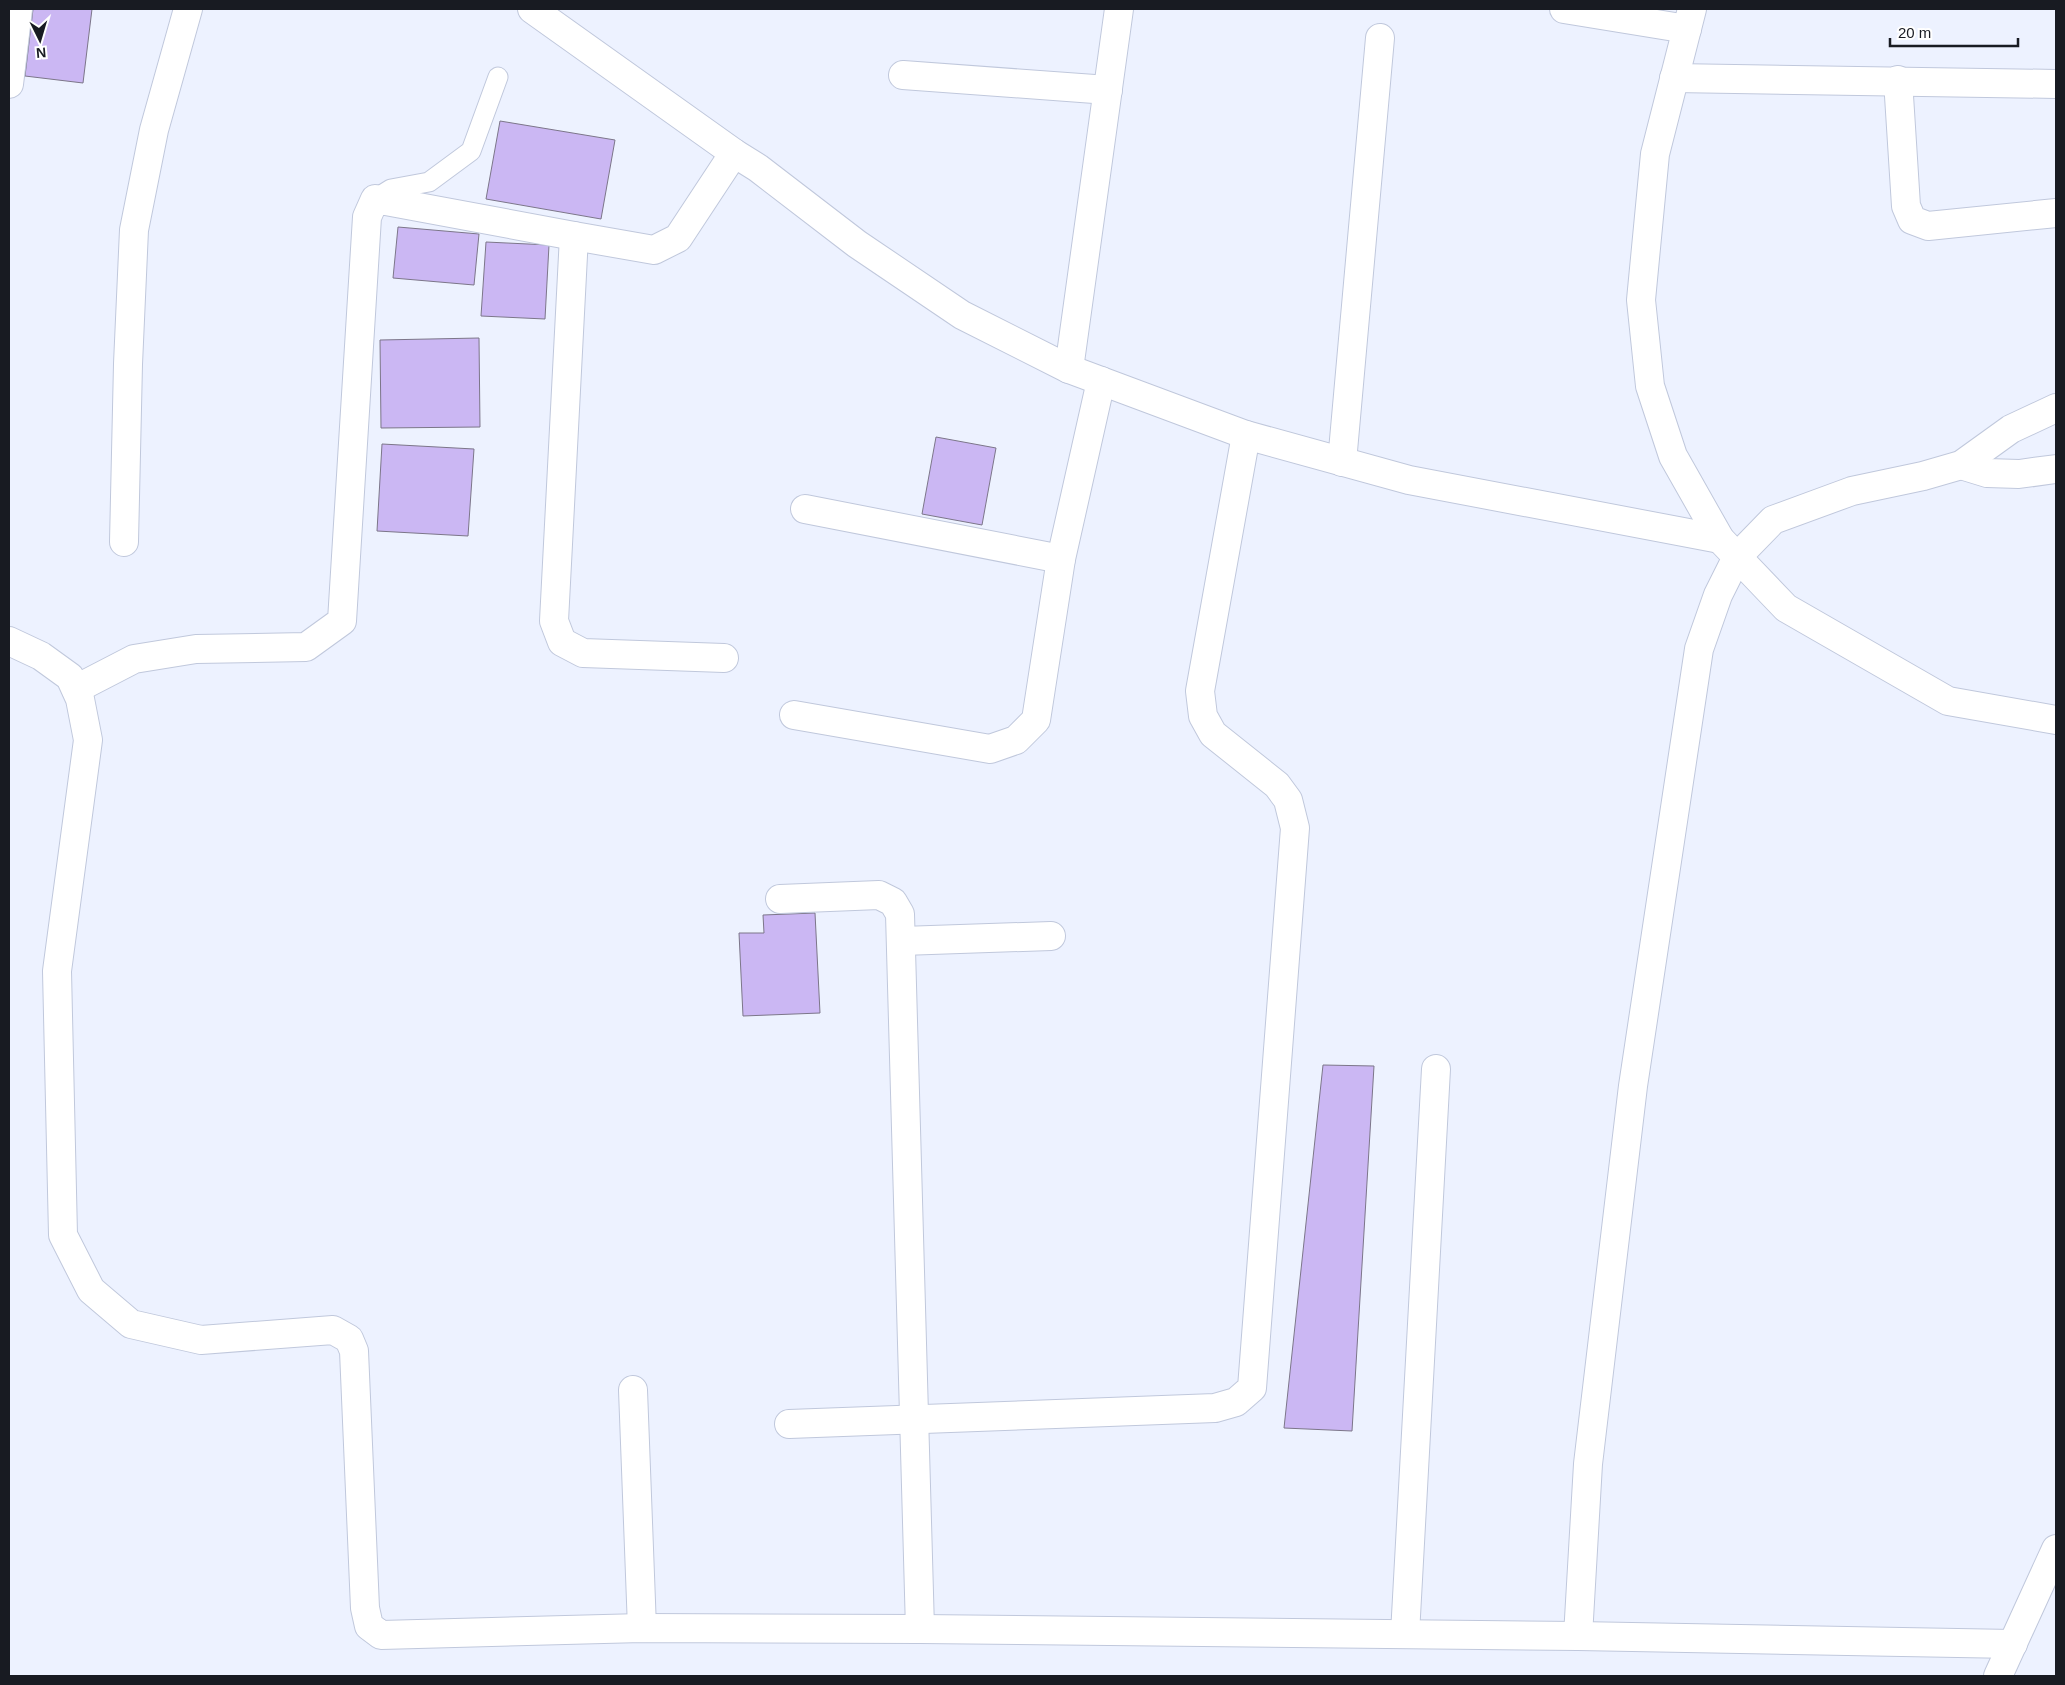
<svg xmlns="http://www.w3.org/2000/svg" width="2065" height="1685" font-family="Helvetica,sans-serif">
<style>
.building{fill:#cbb7f3;stroke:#7c7689}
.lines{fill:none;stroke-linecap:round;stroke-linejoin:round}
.lane-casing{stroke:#c0c8dc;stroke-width:21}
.street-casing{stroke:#c0c8dc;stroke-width:30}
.secondary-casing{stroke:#c0c8dc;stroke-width:30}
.lane{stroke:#fff;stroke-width:19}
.street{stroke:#fff;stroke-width:28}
.secondary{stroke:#fff;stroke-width:28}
</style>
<rect width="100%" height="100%" fill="#edf2ff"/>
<!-- building -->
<g class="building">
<polygon points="33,9 92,9 83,83 25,76"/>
<polygon points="500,121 615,140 601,219 486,199"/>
<polygon points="398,227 479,234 474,285 393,278"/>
<polygon points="486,242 549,245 545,319 481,316"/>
<polygon points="479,338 480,427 381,428 380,340"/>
<polygon points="936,437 996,448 982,525 922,514"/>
<polygon points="382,444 474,449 468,536 377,531"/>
<polygon points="815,913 820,1013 743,1016 739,933 764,933 763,915"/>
<polygon points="1323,1065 1374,1066 1352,1431 1284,1428"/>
</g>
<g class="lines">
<!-- lane casing -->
<g class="lane-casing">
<polyline id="lane" points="375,199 391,189 429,182 471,151 498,77"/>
</g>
<!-- street casing -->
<g class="street-casing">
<g id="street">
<polyline points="532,9 734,153 758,168 857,244 962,315 1069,369 1246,435 1409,480 1720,539"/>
<polyline points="1564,9 1687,29"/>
<polyline points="903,75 1108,90"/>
<polyline points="1674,78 2056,84"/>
<polyline points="1898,80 1906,206 1912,220 1928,226 2056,213"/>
<polyline points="9,84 18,9"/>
<polyline points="1069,369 1119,9"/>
<polyline points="1342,462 1380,38"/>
<polyline points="1961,465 1987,473 2019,474 2056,469"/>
<polyline points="805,509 1061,559"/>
<polyline points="124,542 128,364 134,230 154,130 188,9"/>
<polyline points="9,641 41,656 70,677 80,699 88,740 57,971 63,1235 91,1290 131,1324 201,1340 333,1330 349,1339 354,1351 365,1608 369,1626 381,1635 642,1628 920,1629 1578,1636 2013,1644"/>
<polyline points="724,658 583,653 562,642 554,621 574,236 654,250 678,238 734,153"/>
<polyline points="76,689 134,659 196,649 306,647 342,621 367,217 375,199 574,236"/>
<polyline points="794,715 990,749 1016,740 1036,720 1061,559 1101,381"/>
<polyline points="780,899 879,895 893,902 900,914 920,1629"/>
<polyline points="902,941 1051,936"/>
<polyline points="633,1390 642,1628"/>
<polyline points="789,1424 1215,1408 1236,1402 1252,1388 1295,828 1288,800 1277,785 1213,734 1203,716 1200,691 1246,435"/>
<polyline points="1405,1634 1436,1069"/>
<polyline points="1578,1636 1588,1464 1633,1086 1699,649 1718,595 1737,557 1773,520 1852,491 1923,476 1961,465 2011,429 2056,408"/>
</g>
</g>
<!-- secondary casing -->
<g class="secondary-casing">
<g id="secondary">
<polyline points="1692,9 1655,154 1641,300 1650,386 1673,456 1720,539 1786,608 1948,701 2056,720"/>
<polyline points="1998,1676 2056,1549"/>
</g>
</g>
<!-- lane -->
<use href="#lane" class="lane"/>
<!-- street -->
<use href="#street" class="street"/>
<!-- secondary -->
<use href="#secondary" class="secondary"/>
</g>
<!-- border -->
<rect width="2065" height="1685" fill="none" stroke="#181b22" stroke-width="20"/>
<!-- north arrow -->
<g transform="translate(40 40) rotate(175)" stroke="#ffffff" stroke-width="4" paint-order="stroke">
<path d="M0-4L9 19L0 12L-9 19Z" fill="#181b22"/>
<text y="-8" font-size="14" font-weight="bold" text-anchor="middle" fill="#181b22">N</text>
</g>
<!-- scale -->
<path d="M1890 38v8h128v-8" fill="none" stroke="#181b22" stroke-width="2.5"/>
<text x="1898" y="38" font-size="15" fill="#181b22" stroke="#ffffff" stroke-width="4" paint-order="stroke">20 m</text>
</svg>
